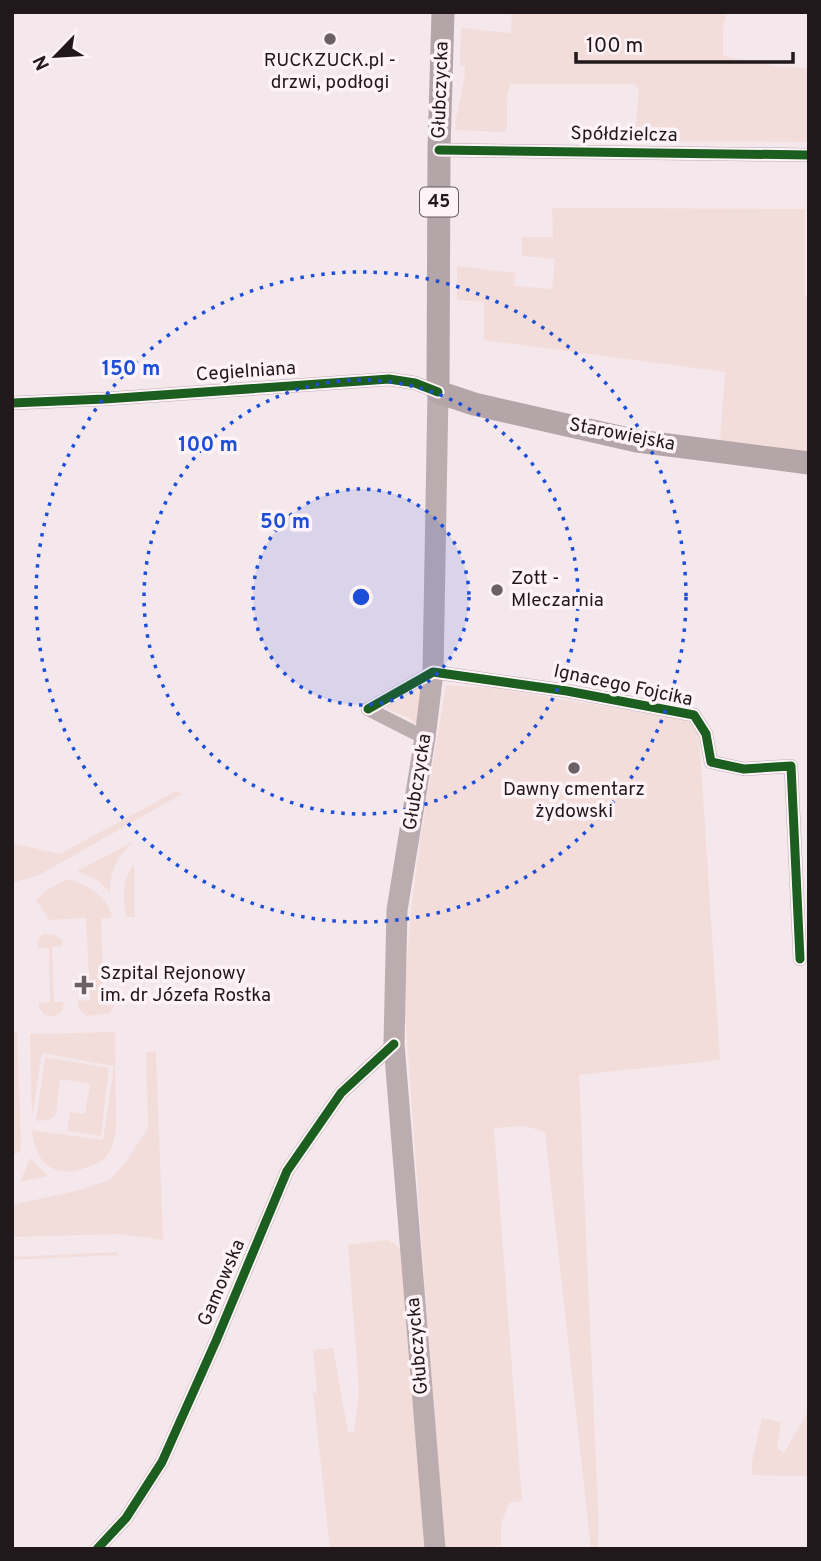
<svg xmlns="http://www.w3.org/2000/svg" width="821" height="1561" font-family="Overpass,sans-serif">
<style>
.green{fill:#f2ddda}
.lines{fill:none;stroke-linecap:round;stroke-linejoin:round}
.street{stroke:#bbaeb1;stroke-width:14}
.secondary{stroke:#bbacb0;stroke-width:21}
.primary{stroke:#b4a5a8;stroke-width:23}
.cycleway-casing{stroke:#fef4f8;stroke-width:13}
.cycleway{stroke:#1b5e20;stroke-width:9}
.ring{fill:none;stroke:#1d4ed8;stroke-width:3.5;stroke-dasharray:3.5 7}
.poi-dot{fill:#6b6165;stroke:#fef4f8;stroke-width:2.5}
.labels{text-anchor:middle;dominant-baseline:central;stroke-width:7;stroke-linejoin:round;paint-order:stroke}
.shield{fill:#fef4f8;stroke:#635a5e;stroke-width:2}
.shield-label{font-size:18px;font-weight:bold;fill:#21181c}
.poi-label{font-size:19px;fill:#21181c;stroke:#fef4f8}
.street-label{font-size:19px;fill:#21181c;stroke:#fef4f8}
.centre{fill:#1d4ed8;stroke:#fef4f8;stroke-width:3.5}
.ring-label{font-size:21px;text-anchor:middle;font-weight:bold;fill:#1d4ed8;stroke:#fef4f8;stroke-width:7;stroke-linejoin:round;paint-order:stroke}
</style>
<rect width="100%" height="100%" fill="#f4e8ed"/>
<!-- green -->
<g class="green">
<path d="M512 12H727L723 26V56L775 66 809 68V142L634 141 639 90 633 84H510L507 98V129L504 132 455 130C456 108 465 88 465 66L460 65 461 28 511 33Z"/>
<polygon points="552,208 805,209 805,296 809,296 809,452 720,441 725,372 484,340 484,302 457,300 457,266 515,273 514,286 552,289 555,259 522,256 522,237 553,237"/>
<path d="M446 685 494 688V696L495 688 692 721 699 732 720 1060 579 1075 599 1530 597 1549H591L545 1132 525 1126 494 1128 522 1501 509 1503 501 1524V1549H444L405 1013C406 902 428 794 446 685Z"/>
<polygon points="418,690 423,693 420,721 415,724 409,718 387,709 387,706"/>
<polygon points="176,791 182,794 39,875 12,883 12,843 60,854"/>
<path d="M133 842C116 859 111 868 110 893L99 881 77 871Z"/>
<path d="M134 864 135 917H126C124 897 121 881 134 864Z"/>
<path d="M65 880C85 881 109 897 112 918L101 919 104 1001H115L113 1009 108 1014 86 1016 78 1008V1001L90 1000 86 918 50 920 36 901 45 891Z"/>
<polygon points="43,934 55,935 62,940 62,946 52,947 54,1002 64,1002 62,1011 55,1016 45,1015 39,1008 39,1003 50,1002 49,948 38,948 37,942"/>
<polygon points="12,1032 17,1032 21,1142 20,1152 12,1155"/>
<path d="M115 1032 116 1129C112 1156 104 1164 78 1170 49 1177 34 1158 32 1130L103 1140 114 1066 42 1053 32 1116 30 1034Z"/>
<polygon points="156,1051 163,1240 121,1234 12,1237 12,1205 80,1190 110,1180 128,1159 148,1128 146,1052"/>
<polygon points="45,1057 109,1068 101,1136 67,1131 70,1112 85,1114 90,1084 60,1079 56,1115 49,1120 36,1121"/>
<polygon points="30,1158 48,1176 20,1182"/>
<polygon points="388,1240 400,1248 425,1549 330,1549 313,1391 317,1394 313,1350 333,1348 348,1432 354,1433 359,1391 348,1245"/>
<polygon points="117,1252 118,1255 12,1260 12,1257"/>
<polygon points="809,1410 809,1476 752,1475 752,1461 762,1418 781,1422 777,1448 784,1453"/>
</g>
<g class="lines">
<!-- street -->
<g class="street">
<polyline points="439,150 809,155"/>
<polyline points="12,403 105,399 389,379 415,383 438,392"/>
<polyline points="368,709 433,672 567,691 694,715 706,734 711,762 744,769 791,766 800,959"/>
<polyline points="368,709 425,738"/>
<polyline points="97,1549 126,1518 162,1462 216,1341 287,1171 341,1093 394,1044"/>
</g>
<!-- secondary -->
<polyline class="secondary" points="435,1549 394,1044 397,910 425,738 433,672 438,392"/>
<!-- primary -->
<polyline class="primary" points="443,12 439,150 438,392 474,404 637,441 809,463"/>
<!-- cycleway casing -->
<g class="cycleway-casing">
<g id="cycleway">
<polyline points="439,150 809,155"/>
<polyline points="12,403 105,399 389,379 415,383 438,392"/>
<polyline points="368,709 433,672 567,691 694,715 706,734 711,762 744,769 791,766 800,959"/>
<polyline points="97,1549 126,1518 162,1462 216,1341 287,1171 341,1093 394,1044"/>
</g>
</g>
<!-- cycleway -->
<use href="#cycleway" class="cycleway"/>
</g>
<!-- distance rings -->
<circle cx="361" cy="597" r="108" fill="#1d4ed8" fill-opacity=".12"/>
<g class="ring">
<circle cx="361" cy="597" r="108"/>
<circle cx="361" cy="597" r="217"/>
<circle cx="361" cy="597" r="325"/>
</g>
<!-- markers -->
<g class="poi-dot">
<circle cx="330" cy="39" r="7"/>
<circle cx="497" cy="590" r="7"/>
<circle cx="574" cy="768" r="7"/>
<path d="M80.5 974.5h7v7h7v7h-7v7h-7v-7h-7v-7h7z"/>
</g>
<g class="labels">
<!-- shield labels -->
<rect class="shield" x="420" y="187.5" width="38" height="29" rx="5"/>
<g class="shield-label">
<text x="439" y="202">45</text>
</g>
<!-- poi labels -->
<g class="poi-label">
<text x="330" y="61">RUCKZUCK.pl -<tspan x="330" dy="22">drzwi, podłogi</tspan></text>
<text x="511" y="579" text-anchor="start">Zott -<tspan x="511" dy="22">Mleczarnia</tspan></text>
<text x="574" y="790">Dawny cmentarz<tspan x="574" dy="22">żydowski</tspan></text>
<text x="100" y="974" text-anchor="start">Szpital Rejonowy<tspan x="100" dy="22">im. dr Józefa Rostka</tspan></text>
</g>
<!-- street labels -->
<g class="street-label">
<text transform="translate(441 90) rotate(-88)">Głubczycka</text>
<text transform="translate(624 135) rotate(1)">Spółdzielcza</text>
<text transform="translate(246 372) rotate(-4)">Cegielniana</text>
<text transform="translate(622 435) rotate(11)">Starowiejska</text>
<text transform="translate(623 686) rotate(12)">Ignacego Fojcika</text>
<text transform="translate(418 782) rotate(-81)">Głubczycka</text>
<text transform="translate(222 1283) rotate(-67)">Gamowska</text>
<text transform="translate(418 1346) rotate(-95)">Głubczycka</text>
</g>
</g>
<circle cx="361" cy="597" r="10" class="centre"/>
<g class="ring-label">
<text x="131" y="375">150 m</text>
<text x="208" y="451">100 m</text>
<text x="285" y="528">50 m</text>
</g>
<!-- border -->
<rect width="821" height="1561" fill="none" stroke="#21181c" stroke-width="28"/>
<!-- north arrow -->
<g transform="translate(56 56) rotate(245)" stroke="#fef4f8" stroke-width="5" paint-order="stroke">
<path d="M0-5L12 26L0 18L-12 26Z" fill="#21181c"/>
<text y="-10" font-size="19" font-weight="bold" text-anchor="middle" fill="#21181c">N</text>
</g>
<!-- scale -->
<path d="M576 52v10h217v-10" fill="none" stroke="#21181c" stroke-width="3.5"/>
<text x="586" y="52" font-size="21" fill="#21181c" stroke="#fef4f8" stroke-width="5" paint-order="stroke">100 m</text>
</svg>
